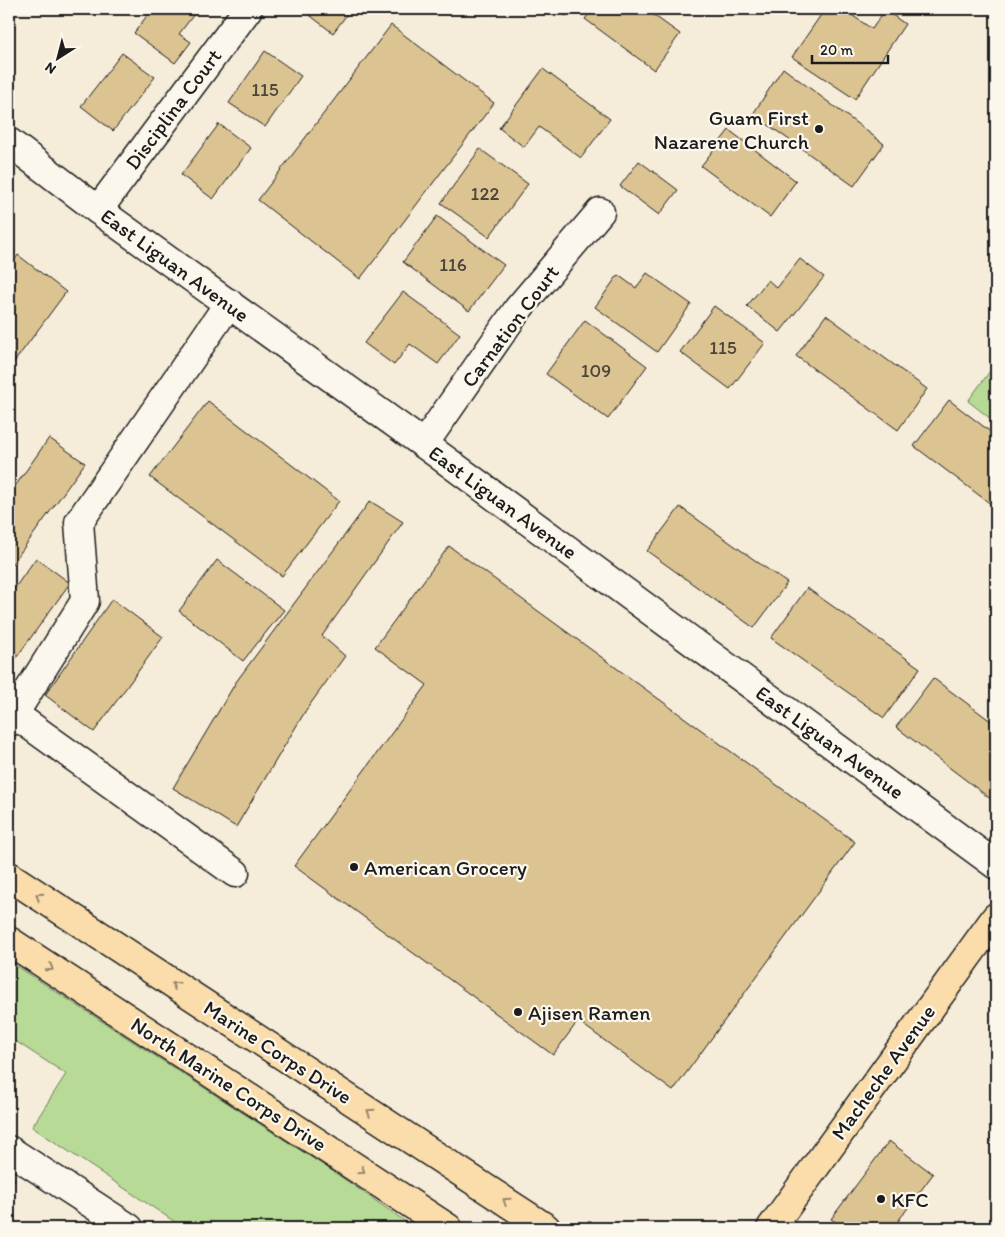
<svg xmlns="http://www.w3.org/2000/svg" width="1005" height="1237" font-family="Itim,sans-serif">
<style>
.green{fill:#b7db96;stroke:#6a7c59}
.building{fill:#dcc392;stroke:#1c1c1c}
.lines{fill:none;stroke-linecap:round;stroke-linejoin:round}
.minor-casing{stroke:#1c1c1c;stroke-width:31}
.major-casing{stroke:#1c1c1c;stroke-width:31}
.minor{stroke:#fbf7ec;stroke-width:28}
.major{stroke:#fbddab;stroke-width:28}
.oneway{stroke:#97866b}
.poi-dot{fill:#1c1c1c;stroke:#fbf7ec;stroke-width:2}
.labels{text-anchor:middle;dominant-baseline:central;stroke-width:4.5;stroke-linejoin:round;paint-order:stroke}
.number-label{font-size:19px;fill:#4c463a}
.street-label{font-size:21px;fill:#1c1c1c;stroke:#fbf7ec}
.poi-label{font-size:21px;fill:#1c1c1c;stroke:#fbf7ec;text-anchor:start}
</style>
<rect width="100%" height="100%" fill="#f5edda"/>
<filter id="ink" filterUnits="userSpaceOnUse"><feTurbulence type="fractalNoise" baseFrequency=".02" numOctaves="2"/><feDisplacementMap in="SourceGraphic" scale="10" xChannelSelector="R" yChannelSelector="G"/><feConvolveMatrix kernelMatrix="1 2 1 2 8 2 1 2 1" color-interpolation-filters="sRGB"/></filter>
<g filter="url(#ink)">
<!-- green -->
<g class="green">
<polygon points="996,363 996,423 968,401"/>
<polygon points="9,961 337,1174 415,1228 184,1228 32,1127 66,1074 9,1037"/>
</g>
<!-- building -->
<g class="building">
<polygon points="152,9 198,9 179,34 191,42 175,63 134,33"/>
<polygon points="304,9 351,9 333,33 303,10"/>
<polygon points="556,9 571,9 566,16"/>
<polygon points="593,9 645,9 680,34 654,70 585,19"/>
<polygon points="825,9 843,9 872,29 885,10 905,24 855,99 792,57"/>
<polygon points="391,25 494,103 360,279 258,200"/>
<polygon points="265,51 301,76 265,127 229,103"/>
<polygon points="122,53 155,77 113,131 81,106"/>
<polygon points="783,68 884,144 854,186 753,114"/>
<polygon points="543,69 610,119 581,158 539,127 524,147 499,128"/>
<polygon points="219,124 251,148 213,199 181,175"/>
<polygon points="729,130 796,181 770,217 701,166"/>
<polygon points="480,149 528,184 489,237 441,203"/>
<polygon points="639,161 678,190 659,215 620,186"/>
<polygon points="437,216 504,265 469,311 403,262"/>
<polygon points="18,255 66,292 9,369 9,268"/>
<polygon points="800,259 824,277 780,332 747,306 768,280 777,288"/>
<polygon points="647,273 691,304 657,352 595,307 618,275 636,288"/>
<polygon points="403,292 460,334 438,364 410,344 394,365 364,343"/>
<polygon points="714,306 765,343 730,389 680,352"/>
<polygon points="826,315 927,389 898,430 796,356"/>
<polygon points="585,320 647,366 608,419 546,374"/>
<polygon points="949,400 996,436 996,508 914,446"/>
<polygon points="208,401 339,501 282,576 150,477"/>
<polygon points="49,438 85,463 10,567 9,566 9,495"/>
<polygon points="370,501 403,522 322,636 345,656 306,710 236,827 173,788 236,682"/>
<polygon points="680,507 787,583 754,628 647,551"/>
<polygon points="449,546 855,842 673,1091 578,1021 553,1055 294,866 427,685 375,647"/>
<polygon points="36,558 70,583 9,668 9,596"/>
<polygon points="217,560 284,610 243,661 179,611"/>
<polygon points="807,588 920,668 884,718 771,638"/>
<polygon points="112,599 163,637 94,732 45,695"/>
<polygon points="933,678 996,725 996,803 896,727"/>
<polygon points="996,1072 996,1086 990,1081"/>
<polygon points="889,1141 933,1174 893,1228 845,1228 831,1219"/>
<polygon points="9,1175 15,1179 9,1188"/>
<polygon points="996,1213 996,1228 985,1228"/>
</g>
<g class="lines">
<!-- minor casing -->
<g class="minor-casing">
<g id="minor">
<polyline points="9,142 98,210 436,453 996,865"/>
<polyline points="98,210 248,9"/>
<polyline points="424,444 518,309 600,212"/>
<polyline points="14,714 235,873"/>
<polyline points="9,722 85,601 79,522 229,303"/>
<polyline points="9,1150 129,1228"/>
</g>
</g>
<!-- major casing -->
<g class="major-casing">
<g id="major">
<polyline points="9,876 546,1228"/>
<polyline points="9,941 448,1228"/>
<polyline points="771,1228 996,917"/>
</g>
</g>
<!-- minor -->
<use href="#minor" class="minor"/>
<!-- major -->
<use href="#major" class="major"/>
</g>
<!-- one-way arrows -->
<defs><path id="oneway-chevron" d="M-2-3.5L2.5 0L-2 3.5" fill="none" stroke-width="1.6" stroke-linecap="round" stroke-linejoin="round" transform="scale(1.25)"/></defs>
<g class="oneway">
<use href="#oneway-chevron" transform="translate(39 896) rotate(-147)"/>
<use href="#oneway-chevron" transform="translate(50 968) rotate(33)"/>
<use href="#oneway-chevron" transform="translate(175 985) rotate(-147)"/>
<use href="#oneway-chevron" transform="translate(370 1112) rotate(-147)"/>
<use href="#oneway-chevron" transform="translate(362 1171) rotate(33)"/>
<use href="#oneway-chevron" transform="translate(506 1201) rotate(-146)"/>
</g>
</g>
<!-- markers -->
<g class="poi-dot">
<circle cx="819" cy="129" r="5"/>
<circle cx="354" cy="867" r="5"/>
<circle cx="518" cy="1012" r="5"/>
<circle cx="881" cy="1199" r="5"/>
</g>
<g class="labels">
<!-- number labels -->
<g class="number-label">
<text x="265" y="89">115</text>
<text x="485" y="193">122</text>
<text x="453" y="264">116</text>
<text x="723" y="347">115</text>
<text x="596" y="370">109</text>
</g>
<!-- street labels -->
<g class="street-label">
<text transform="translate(173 109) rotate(-53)">Disciplina Court</text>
<text transform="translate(175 265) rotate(36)">East Liguan Avenue</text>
<text transform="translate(510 326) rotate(-53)">Carnation Court</text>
<text transform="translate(503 502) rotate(36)">East Liguan Avenue</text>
<text transform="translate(830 742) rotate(36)">East Liguan Avenue</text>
<text transform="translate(278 1052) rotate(33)">Marine Corps Drive</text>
<text transform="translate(883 1072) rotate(-54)">Macheche Avenue</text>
<text transform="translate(229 1084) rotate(33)">North Marine Corps Drive</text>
</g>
<!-- poi labels -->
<g class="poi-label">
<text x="809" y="117" text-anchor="end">Guam First<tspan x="809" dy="24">Nazarene Church</tspan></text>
<text x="364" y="867">American Grocery</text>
<text x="528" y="1012">Ajisen Ramen</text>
<text x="891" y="1199">KFC</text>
</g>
</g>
<!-- margin -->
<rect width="1005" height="1237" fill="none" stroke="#fbf7ec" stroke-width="30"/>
<rect x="15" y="15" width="975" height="1207" fill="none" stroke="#1c1c1c" stroke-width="2" filter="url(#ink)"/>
<!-- north arrow -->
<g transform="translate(58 58) rotate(216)" stroke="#fbf7ec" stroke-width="4" paint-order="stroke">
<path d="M0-4L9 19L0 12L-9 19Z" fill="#1c1c1c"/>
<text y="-8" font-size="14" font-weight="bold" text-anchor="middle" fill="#1c1c1c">N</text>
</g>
<!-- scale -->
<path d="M812 55v8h76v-8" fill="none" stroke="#1c1c1c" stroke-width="2.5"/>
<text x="820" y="55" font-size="15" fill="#1c1c1c" stroke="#fbf7ec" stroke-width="4" paint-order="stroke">20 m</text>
</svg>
